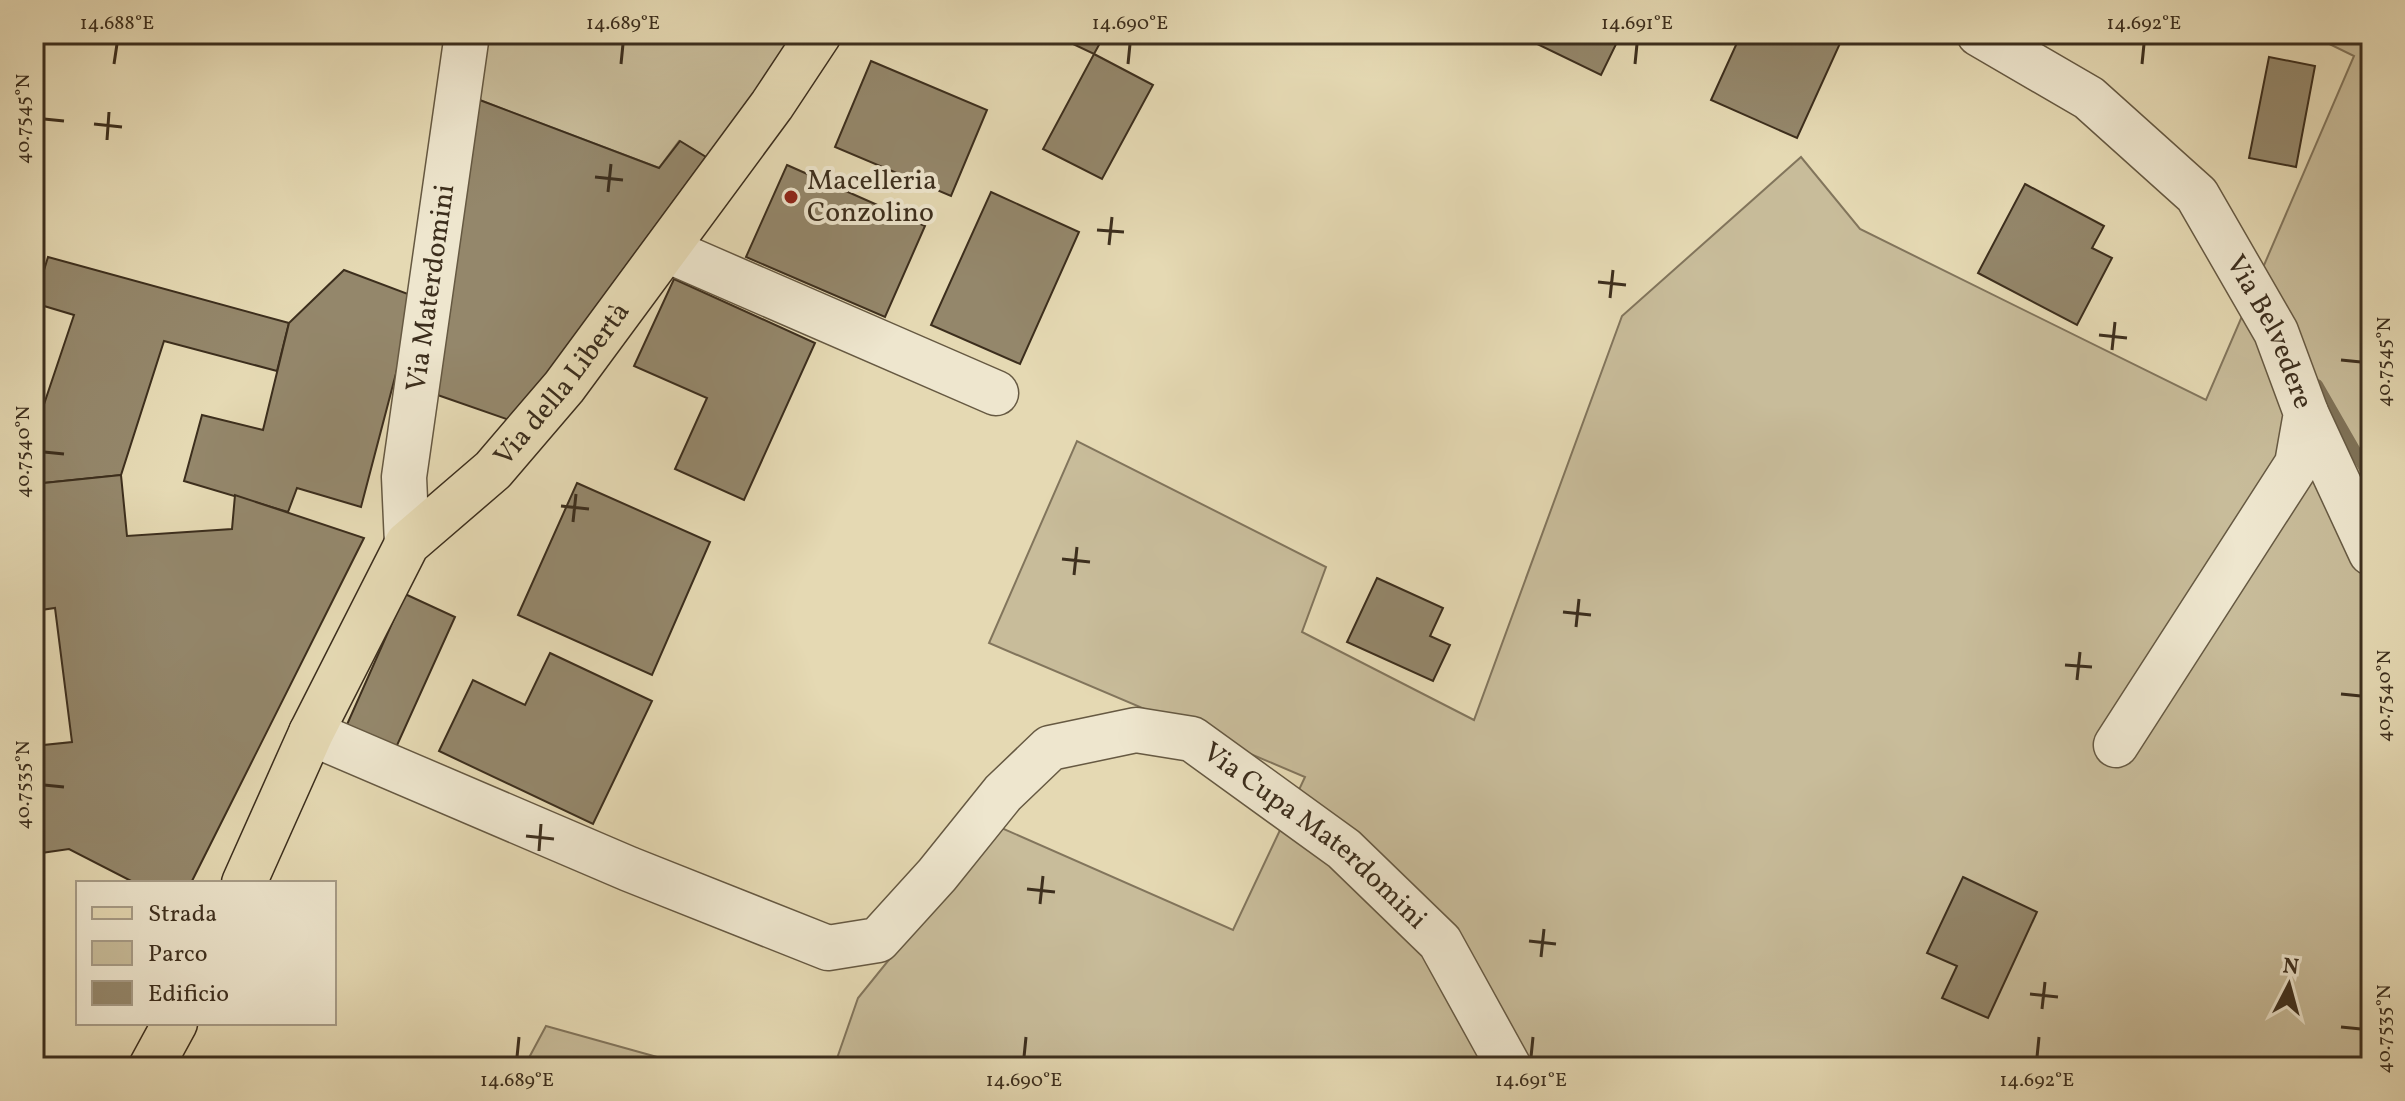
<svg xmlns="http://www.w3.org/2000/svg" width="2405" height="1101" font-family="Vollkorn,serif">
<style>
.green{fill:#c8bc9a;stroke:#82755c;stroke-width:2}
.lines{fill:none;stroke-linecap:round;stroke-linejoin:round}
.stream{stroke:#7f7258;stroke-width:12}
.building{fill:#94876b;stroke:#3c2e1d;stroke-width:2}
.minor-casing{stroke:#665942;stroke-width:47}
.major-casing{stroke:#3c2e1d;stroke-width:47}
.minor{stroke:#eee6ce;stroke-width:44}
.major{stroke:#e5d9b3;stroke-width:44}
.ticks{fill:none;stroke:#3c2e1d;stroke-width:3}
.poi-dot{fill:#8f2418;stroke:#eee6ce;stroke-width:3}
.labels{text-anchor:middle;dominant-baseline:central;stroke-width:8;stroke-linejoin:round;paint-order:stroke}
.poi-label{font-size:28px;fill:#3c2e1d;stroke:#eee6ce;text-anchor:start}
.street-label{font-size:28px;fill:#3c2e1d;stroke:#eee6ce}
.neatline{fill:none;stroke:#3c2e1d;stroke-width:3}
.ticks-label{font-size:20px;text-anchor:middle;fill:#3c2e1d}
</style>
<rect width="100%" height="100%" fill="#e5d9b3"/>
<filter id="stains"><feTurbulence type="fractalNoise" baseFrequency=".0025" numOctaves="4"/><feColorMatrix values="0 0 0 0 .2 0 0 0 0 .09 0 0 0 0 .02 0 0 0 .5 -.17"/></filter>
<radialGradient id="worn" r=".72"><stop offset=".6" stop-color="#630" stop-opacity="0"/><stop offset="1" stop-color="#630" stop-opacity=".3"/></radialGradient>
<!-- green -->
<g class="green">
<polygon points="471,34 819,34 771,105 706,157 679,141 659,168 477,99"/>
<polygon points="2309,34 2371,34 2371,1067 834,1067 858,998 997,826 1233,930 1305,777 989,643 1077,441 1326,567 1302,632 1474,720 1622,316 1801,157 1860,229 2206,400 2354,56"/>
<polygon points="546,1026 693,1067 524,1067"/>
</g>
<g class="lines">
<!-- stream -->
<polyline class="stream" points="2317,385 2371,479"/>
</g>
<!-- building -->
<g class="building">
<polygon points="1052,34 1105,34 1094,54"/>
<polygon points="1534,34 1621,34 1601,75 1531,41"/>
<polygon points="1741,34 1832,34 1842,39 1797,138 1711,100"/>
<polygon points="1094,54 1153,85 1102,179 1043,149"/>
<polygon points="2269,57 2315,66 2296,167 2249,158"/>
<polygon points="871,61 987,110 951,196 835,147"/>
<polygon points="477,99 659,168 680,141 706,157 512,421 429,392"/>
<polygon points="787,165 925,226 885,317 746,257"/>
<polygon points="2025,184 2104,226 2092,248 2112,258 2077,325 1978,273"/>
<polygon points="991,192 1079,232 1020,364 931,325"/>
<polygon points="48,257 289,323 277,371 164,341 121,475 34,484 34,434 74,315 34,303"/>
<polygon points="344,270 416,297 361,507 297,488 288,512 184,481 202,415 263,430 289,323"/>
<polygon points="674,279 815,343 744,500 675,469 707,398 634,366"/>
<polygon points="121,475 127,536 232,529 235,495 364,538 191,883 135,883 69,849 34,854 34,746 72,742 55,608 34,611 34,484"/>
<polygon points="577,483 710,542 652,675 518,615"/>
<polygon points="1377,578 1443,608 1430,636 1450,645 1433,681 1347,642"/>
<polygon points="405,594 455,617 394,752 345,729"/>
<polygon points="550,653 652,701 593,824 439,751 473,680 525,705"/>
<polygon points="1963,877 2037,912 1988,1018 1942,998 1957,966 1927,953"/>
</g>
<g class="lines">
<!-- minor casing -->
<g class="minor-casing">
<g id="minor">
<path id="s1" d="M1979 34 2089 98 2197 195 2276 332 2306 413 2297 464 2116 745"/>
<polyline points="667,250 996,393"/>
<polyline points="2306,413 2371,553"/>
<path id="s2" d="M407 544 404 477 467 34"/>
<path id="s3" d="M311 733 629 869 828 948 878 940 937 875 1003 793 1050 748 1136 730 1192 739 1344 849 1440 942 1509 1067"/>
</g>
</g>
<!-- major casing -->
<g class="major-casing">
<g id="major">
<path id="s4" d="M244 883 311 733 407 544 493 470 564 387 772 105 819 34"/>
<polyline points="151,1067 175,1023"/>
</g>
</g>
<!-- minor -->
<use href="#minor" class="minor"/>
<!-- major -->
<use href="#major" class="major"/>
</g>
<!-- ticks -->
<path class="ticks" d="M114 64 117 44M621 64 623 44M1128 64 1130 44M1635 64 1637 44M2142 64 2144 44M44 119 64 121M94 124 122 127M107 140 109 112M595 177 623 180M608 192 611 164M1097 230 1124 232M1109 245 1112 217M1598 282 1626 285M1610 298 1613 270M2099 335 2127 338M2112 350 2115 322M2341 360 2361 362M44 452 64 454M561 506 589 509M573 522 576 494M1062 559 1090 562M1074 575 1077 547M1563 612 1591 615M1576 627 1579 599M2065 665 2092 667M2077 680 2080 652M2341 694 2361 696M44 785 64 787M526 836 554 839M539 851 541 824M1027 889 1055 892M1040 904 1043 876M1529 941 1556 944M1541 957 1544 929M2030 994 2058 997M2042 1009 2045 982M2341 1027 2361 1029M517 1057 519 1037M1024 1057 1026 1037M1531 1057 1533 1037M2037 1057 2039 1037"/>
<!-- markers -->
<circle class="poi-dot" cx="791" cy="197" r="8"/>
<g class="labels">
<!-- poi labels -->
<g class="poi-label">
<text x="807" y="181">Macelleria<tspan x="807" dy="32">Conzolino</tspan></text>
</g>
<!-- street labels -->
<g class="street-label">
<text stroke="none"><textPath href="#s2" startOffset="258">Via Materdomini</textPath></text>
<text stroke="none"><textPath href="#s1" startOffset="428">Via Belvedere</textPath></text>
<text stroke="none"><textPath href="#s4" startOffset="600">Via della Libertà</textPath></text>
<text stroke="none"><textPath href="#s3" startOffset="1170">Via Cupa Materdomini</textPath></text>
</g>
</g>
<!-- margin -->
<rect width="2405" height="1101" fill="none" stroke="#e5d9b3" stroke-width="88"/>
<!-- legend -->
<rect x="76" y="881" width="260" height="144" fill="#eee6ce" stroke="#a79c87" stroke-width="2"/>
<rect x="92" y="907" width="40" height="12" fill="#e5d9b3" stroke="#a79c87" stroke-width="2"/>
<text x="148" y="921" font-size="24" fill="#3c2e1d">Strada</text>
<rect x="92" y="941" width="40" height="24" fill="#c8bc9a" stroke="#a79c87" stroke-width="2"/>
<text x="148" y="961" font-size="24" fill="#3c2e1d">Parco</text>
<rect x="92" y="981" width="40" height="24" fill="#94876b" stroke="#a79c87" stroke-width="2"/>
<text x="148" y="1001" font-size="24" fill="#3c2e1d">Edificio</text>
<!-- north arrow -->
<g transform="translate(2289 985) rotate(6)" stroke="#eee6ce" stroke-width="6" paint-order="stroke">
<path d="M0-6L14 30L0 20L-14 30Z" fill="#3c2e1d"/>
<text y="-12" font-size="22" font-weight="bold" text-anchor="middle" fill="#3c2e1d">N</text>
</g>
<rect x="44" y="44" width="2317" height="1013" class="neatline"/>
<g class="ticks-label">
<text x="117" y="29">14.688°E</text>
<text x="623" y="29">14.689°E</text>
<text x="1130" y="29">14.690°E</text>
<text x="1637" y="29">14.691°E</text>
<text x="2144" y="29">14.692°E</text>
<text transform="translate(22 119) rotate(-90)" y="7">40.7545°N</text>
<text transform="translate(2383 362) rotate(-90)" y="7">40.7545°N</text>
<text transform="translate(22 452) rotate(-90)" y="7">40.7540°N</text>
<text transform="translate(2383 696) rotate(-90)" y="7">40.7540°N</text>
<text transform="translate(22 785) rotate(-90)" y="7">40.7535°N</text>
<text transform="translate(2383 1029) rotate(-90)" y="7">40.7535°N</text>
<text x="517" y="1086">14.689°E</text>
<text x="1024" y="1086">14.690°E</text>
<text x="1531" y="1086">14.691°E</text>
<text x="2037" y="1086">14.692°E</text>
</g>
<rect width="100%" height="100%" filter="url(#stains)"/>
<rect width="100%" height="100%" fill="url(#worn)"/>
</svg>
